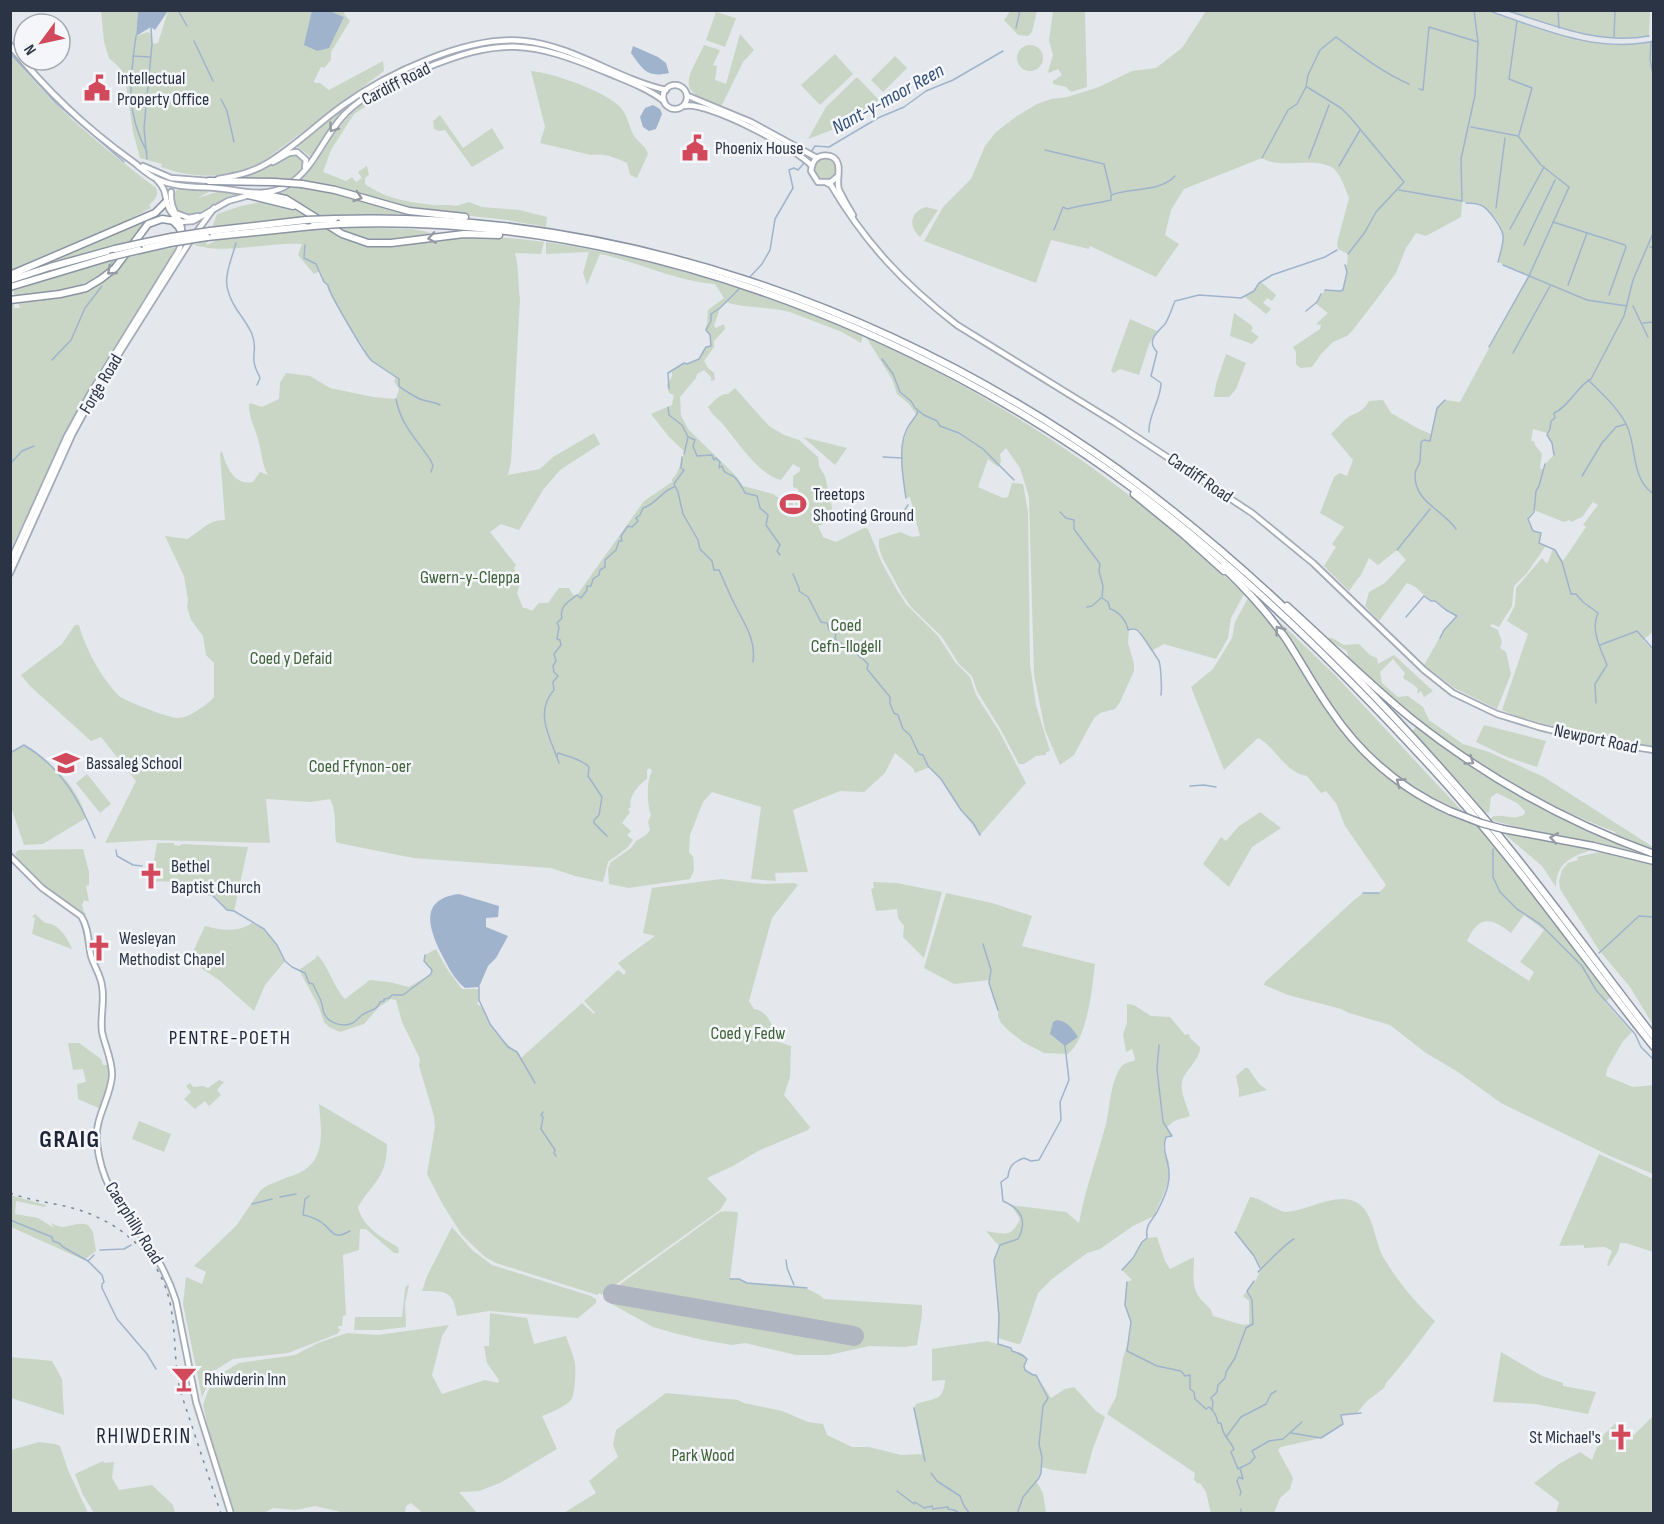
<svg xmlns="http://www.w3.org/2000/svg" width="1664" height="1524" font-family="'Sofia Sans Condensed',sans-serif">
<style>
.green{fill:#c9d6c5;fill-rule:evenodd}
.water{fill:#9fb4cc}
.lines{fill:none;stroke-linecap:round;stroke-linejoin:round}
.stream{stroke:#9fb4cc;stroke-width:1.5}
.runway{stroke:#b0b6c1;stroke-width:20}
.primary-casing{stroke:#a3abb8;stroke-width:8}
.motorway-casing{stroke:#8b94a3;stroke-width:9}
.primary{stroke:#fff;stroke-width:4.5}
.motorway{stroke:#fff;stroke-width:6}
.rail{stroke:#7d8696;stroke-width:1.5;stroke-dasharray:3 6;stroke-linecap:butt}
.motorway-bridge-casing{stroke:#8b94a3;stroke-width:9;stroke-linecap:butt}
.motorway-bridge{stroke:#fff;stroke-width:6}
.oneway{stroke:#959aa2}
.labels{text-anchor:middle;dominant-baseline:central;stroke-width:5;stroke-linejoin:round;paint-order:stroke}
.poi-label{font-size:18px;fill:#2b3445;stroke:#f4f6f9;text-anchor:start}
.street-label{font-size:18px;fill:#2b3445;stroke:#f4f6f9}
.park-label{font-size:18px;fill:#3f6138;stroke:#f4f6f9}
.water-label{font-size:20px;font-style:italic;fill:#34527a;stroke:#f4f6f9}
.neighbourhood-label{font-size:20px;letter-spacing:1.5px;fill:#1d2536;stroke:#f4f6f9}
.quarter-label{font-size:21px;letter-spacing:1.5px;fill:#1d2536;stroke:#f4f6f9}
.district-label{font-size:24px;font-weight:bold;letter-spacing:1.5px;fill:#1d2536;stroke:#f4f6f9}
</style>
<rect width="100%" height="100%" fill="#e4e7ec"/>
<!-- green -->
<g class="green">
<polygon points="1011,10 1037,11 1032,32 1028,36 1018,35 1004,20"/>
<path d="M101 11H138L136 36 148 32 152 34V42L154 44 158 43 168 11H312L305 45 317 51 327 47 344 17 330 11H345L344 14 350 21 331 52V60L324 68 321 67 314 81 315 83H320L329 90 383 61 384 71 262 162C228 178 197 180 161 167L162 164 140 158 133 132 125 76 118 66 109 58 104 42Z"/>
<polygon points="1053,11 1085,11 1087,87 1071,92 1066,87 1053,84 1053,81 1062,75 1058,69 1049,73 1048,72 1053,55 1049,41"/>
<path d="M1206 11H1486L1539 29 1582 40 1616 45 1638 44 1653 41 1654 631 1643 640 1653 650V746C1624 744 1598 737 1570 730 1547 724 1523 720 1502 710L1528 634 1507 621 1515 605 1516 588 1542 558 1547 564 1553 549 1563 561 1586 527 1583 525 1598 505 1593 502 1582 517 1571 522 1570 520 1564 522 1534 510 1529 516C1527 526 1532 531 1541 533L1539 542 1545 547 1527 573 1514 586 1512 606 1499 627 1492 624 1490 626 1498 630 1502 642 1500 648 1506 652 1511 674 1497 709 1456 689 1424 665 1444 630 1456 616 1446 610 1435 601H1431C1422 595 1418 586 1407 583L1379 621 1365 606 1369 592 1385 583 1406 560 1397 550 1378 565 1369 558 1360 577H1359L1349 591 1324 566 1336 547 1332 544 1344 527 1320 513 1334 477 1340 473 1347 476 1353 460 1331 434C1336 429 1341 423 1346 419 1356 411 1361 415 1369 401L1383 400 1391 413 1419 429 1431 434 1437 408 1445 400 1460 402 1528 276 1498 262 1503 245V231L1498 221 1485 207 1479 203 1462 202 1461 217 1426 236 1416 233 1406 248 1396 273 1376 300 1352 331 1347 336 1333 342 1321 354 1312 367 1300 368 1296 364V352L1293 347 1320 329 1321 325 1316 324 1328 313 1315 303 1325 290 1340 291 1342 290 1347 272 1345 265H1347L1348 254 1338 249 1337 243 1349 198C1345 189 1341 174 1333 168 1315 156 1281 170 1262 158L1184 189 1171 210 1165 235 1179 244 1156 277 1090 246 1089 249 1051 240 1036 283 924 241 943 207 971 179 985 146 996 132 1017 116 1037 104 1051 99 1067 97 1099 87 1132 71 1156 68 1182 48ZM1533 429 1547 433 1552 443 1554 455 1545 464 1544 470 1540 468 1542 454 1535 445 1534 441H1531Z"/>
<path d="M1505 11H1650L1649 36C1597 45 1554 25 1505 11Z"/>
<polygon points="716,12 736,18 725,47 706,40"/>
<path d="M740 34 754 50 743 62 723 103 720 107C675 90 687 81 704 45L720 50 713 65 717 66 715 80 726 84Z"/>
<circle cx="1030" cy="58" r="13"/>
<path d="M11 53C51 106 104 148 156 188 159 195 155 200 149 205L151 208 118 225 11 274Z"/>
<polygon points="835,54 853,74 820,105 801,85"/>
<polygon points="895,56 907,68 883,92 871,80"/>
<path d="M531 71C551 72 607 92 620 107 628 115 629 127 634 136 639 143 646 146 648 154L637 178 630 175 627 163C616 158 605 153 591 155L540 143 545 127Z"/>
<polygon points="857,77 879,100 845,125 808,139 826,107"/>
<polygon points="384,84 349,108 336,121 311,157 295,145 346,107"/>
<path d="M388 90H391L392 94H385L354 114 331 150 323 172 346 181 352 177 356 182 362 178 358 172 367 166 369 175 365 178V184C386 199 408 202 433 205 442 206 448 204 456 206L469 202 482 207 519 210 547 217 546 227 507 220 417 210 391 204 336 186 301 181C320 159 332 133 352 113 362 103 376 96 388 90Z"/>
<polygon points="440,115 463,148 492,128 504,148 472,167 445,130 439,131 434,129 433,121"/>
<path d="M295 154C310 161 300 172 291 180L235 179 277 163 289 155Z"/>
<circle cx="825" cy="170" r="11"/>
<path d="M179 186 198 188 209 192 197 198 224 190 242 193 228 197 191 217C179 213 172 210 173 196Z"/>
<polygon points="296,186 334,193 411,214 319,217 293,198 279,194"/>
<path d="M263 202 288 207 310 218 212 228 217 214C234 208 244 204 263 202Z"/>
<path d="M926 207 938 210 920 237C908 226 910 212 926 207Z"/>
<polygon points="160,214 163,217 146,223 133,242 30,270"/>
<path d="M336 227 412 229 428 232 431 235C397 241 366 244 336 227Z"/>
<path d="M328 228C340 233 353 241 366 244 394 252 425 240 452 238 483 235 514 238 544 242L541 254 515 253C519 268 518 283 520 299L511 462 508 475 540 469 553 457 594 433 600 444 560 470 543 490 519 530 501 524 490 532 516 565 514 568 520 578H522L517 593 523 608H526L532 611 539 603H548L559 588H569L573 595H577L644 501 672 482V479C681 471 679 462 685 452L669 437 651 414 672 405 674 395 669 393 667 385 672 376V370L684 363 687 364 699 359 706 347 711 346 710 335 705 329 707 324 708 310 724 298 715 284C675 281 639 262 600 254L587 285 583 273 589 252 546 254V242C656 258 761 293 863 335L861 343 842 332 790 312C769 306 747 309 726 302L720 308 714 326 716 328 724 324 725 329 714 341V347L704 361 708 368 714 373 715 380 711 381V377L704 370 697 374 696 378 680 397 681 415 688 429 736 476 743 486 773 494 783 501 793 503 794 514 803 512 798 510 795 503 799 500 798 489 793 487V476L800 471V468L793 464 781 480C758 475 736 439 721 422 716 417 712 415 709 408H707C714 402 719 393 728 394L735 388 769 426 784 435 799 440 818 457 819 466 825 476 834 516 833 520 818 526 823 537 836 542 864 528 868 529 882 563 897 590 906 604 938 636 955 662 970 677 976 695 999 731 1026 783 980 835C974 825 966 817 959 807 950 793 943 780 930 767L915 773 913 768 895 753 885 773 864 792 840 791 793 810 808 872 775 873 776 881 751 879 761 807 712 792 703 802 690 835 689 853 693 856 694 870 690 879 629 888 609 884 608 869 611 862 631 848 636 841 646 835 650 830 648 822 651 815C647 804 646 782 652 771L650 768 647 770V779C638 785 628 797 631 807L628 809 630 812 622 823 631 831 627 835 633 840 627 848 608 862 603 882 575 876 551 868 413 858 338 843 336 842C334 829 337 810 330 799L311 802 266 799 270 843 153 840 105 843 136 781 101 737 91 741 30 686 21 675 62 644 75 625H79C85 648 101 677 118 695 122 700 171 719 178 718 189 718 207 705 214 697V663L206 655 203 636 191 620 187 607 188 600 184 576 165 536 187 539C200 532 209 519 225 520L220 454 222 451C226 466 234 486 253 482L260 472 268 475C262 465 262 454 259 443 256 429 249 420 249 405L250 403 262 407 279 399 280 383 286 373 310 376 330 388 373 397 396 399 399 389 394 381 396 378C389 370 376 366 370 358 365 353 364 347 360 342 353 332 328 295 327 285L324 282 320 271 314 274 298 255 302 244C266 242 228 255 194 245L206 241 207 245 217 240Z"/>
<polygon points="178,247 96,376 11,548 11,303 14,302 14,308 20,308 18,301 60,297 84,291 117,269 128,255"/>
<path d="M124 256C87 290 63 291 16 297L13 291 95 263Z"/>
<polygon points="1261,282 1276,295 1272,301 1267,298 1263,303 1271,309 1266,314 1244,296 1254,291"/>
<polygon points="1234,313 1251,325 1253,328 1251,331 1259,337 1252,344 1230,336"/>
<polygon points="1130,319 1157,331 1149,344 1139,375 1120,369 1114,373 1111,371"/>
<path d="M866 337C1008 402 1131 486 1244 594L1231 618 1228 638 1216 659 1164 644 1151 651 1140 631 1134 628 1129 630 1128 643 1134 664V671L1120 702 1115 709 1100 713 1094 718 1074 755 1060 765 1045 730 1034 675 1029 497 1020 468 1006 448 1000 454 1001 462 998 467 988 459 978 487 1003 498 1008 497 1012 483 1023 484 1028 512 1030 664 1036 705 1050 751 1046 752V755L1036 756 1024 764H1019L1001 730 977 691 972 676 959 664 942 637 911 607 902 594 882 557 879 547V539L900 532 912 537 920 536 910 497 906 498C901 469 897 437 917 415L908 403 897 394 892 379Z"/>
<polygon points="1226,354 1246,363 1236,389 1229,397 1214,397 1216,384"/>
<polygon points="803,437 847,448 835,465"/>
<path d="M1248 598 1278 633 1325 707 1352 743 1369 761 1403 788 1441 811 1478 825 1567 939 1610 998 1605 1002 1632 1032 1623 1041 1607 1069 1606 1076 1633 1087 1653 1085V1174L1610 1156 1501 1103 1458 1072 1426 1053 1390 1025 1349 1013 1341 1009 1288 995 1264 985 1265 982 1353 901 1363 893H1379L1386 885 1345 826 1336 803 1326 791 1321 793 1307 776C1285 773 1276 747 1258 738L1224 770 1191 687 1213 669 1232 638 1235 622ZM1524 915 1544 930 1520 962 1534 972 1529 981 1467 941C1479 914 1492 918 1511 933Z"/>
<path d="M1277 621 1285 627 1335 675 1462 811C1443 803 1423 794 1405 782 1347 742 1316 678 1277 621Z"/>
<path d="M1324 638H1332L1344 645 1359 644 1370 655 1377 658 1378 664 1394 655 1433 691 1424 697 1421 691 1417 694 1418 689 1414 685 1403 678 1405 673 1393 659 1380 672 1382 683 1398 697 1408 696 1423 707 1429 720 1463 744 1489 752 1544 777 1653 847V849L1617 836 1615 832C1510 792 1433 734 1349 661L1347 651Z"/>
<polygon points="1484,725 1546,741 1537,767 1507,757 1476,742"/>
<path d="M1416 727 1497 783 1544 810 1637 853 1543 834 1491 820 1492 817C1505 813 1509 821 1524 815L1525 811 1517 803 1497 793 1491 797 1489 813 1485 812 1463 786 1412 732Z"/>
<path d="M24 745C50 761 78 786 86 818L43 844 24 845 11 807V753Z"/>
<polygon points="87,774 111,804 100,813 76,783"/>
<polygon points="1260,812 1281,828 1252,847 1229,887 1203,864 1221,837 1226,841 1238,827"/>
<path d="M1502 832 1593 849C1572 857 1556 862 1556 887L1542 866Z"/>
<path d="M157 843H174V845L180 846 181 844 248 847 234 911 227 910 213 895 206 894 201 889C189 886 164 879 156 882L157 876 154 874 153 866Z"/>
<path d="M83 849 89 872V885L86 886 89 902 84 900 82 905 84 912 87 915 84 914C66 900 21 874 15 853L19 850Z"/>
<polygon points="1604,851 1653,864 1653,1025 1630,987 1599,950 1560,889 1559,881 1562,870 1568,863 1578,860 1577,857"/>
<path d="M721 879 763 884 794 883 798 885 772 918 749 1001 754 1009C767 1010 775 1028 776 1041L791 1046 790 1077 784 1095 810 1127 808 1130 758 1151 733 1166 707 1178 727 1199 720 1210 601 1295 600 1293 597 1295 496 1263 485 1257 462 1235 443 1205 427 1174 435 1127 434 1116 419 1066 420 1059 402 1022 396 1000 391 999 379 1007 364 1024 340 1032 329 1027 324 1022 318 1005 299 970 316 958 317 955C327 963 335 990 345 999L370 980 389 982 409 987 431 974 432 970 424 961 425 955 436 949 447 969 462 989H478L479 1000 477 1004C487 1009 487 1018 492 1027 500 1040 513 1047 521 1058L582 1003 594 1014 595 1013 584 1001 618 970 624 975 626 972 618 963 655 936 643 933 652 888Z"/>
<polygon points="873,882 897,883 942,892 924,958 903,937 904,926 898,918 897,909 876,911 871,889 874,888"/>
<path d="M946 893 992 903 1032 916 1022 946 1095 964C1092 989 1088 1037 1068 1054L1044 1053 1023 1042 1009 1031 1001 1023 998 1016V1010L993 998 989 980 954 984 924 968Z"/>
<path d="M35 914 45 923C58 923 67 937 72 949L32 934 35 918 32 917Z"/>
<path d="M252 923C269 929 277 945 285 961L265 985 254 1011 219 980 189 960 205 926C221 930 237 933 252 923Z"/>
<path d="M1127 1004 1134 1005 1151 1016 1170 1017 1185 1035 1189 1034 1190 1038 1200 1047C1200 1061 1185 1069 1182 1082 1180 1092 1187 1106 1190 1116L1174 1121 1167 1127 1172 1136 1166 1137 1163 1148 1169 1162V1181L1154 1216 1133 1226 1100 1249 1087 1253 1052 1279 1038 1293 1021 1343 1018 1344 998 1338V1293L994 1260 999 1246 986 1231C1005 1234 1011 1238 1020 1219L1011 1205 1066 1212 1079 1223C1085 1189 1097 1158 1106 1124 1110 1107 1110 1085 1119 1070 1122 1064 1127 1062 1134 1061L1135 1058 1132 1049 1126 1052 1123 1034 1127 1023Z"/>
<polygon points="68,1043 79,1043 101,1059 103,1065 107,1065 106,1048 112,1074 101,1109 78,1099 77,1084 86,1082 83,1069 73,1070"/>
<polygon points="1245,1068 1248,1068 1259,1084 1267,1090 1239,1097 1239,1090 1236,1076"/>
<polygon points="219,1080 224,1082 217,1090 221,1095 209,1106 205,1101 195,1109 184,1099 191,1092 186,1086 190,1083 193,1087 203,1086 208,1088"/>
<path d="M319 1104 387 1144C387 1178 373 1182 358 1207 362 1226 382 1238 398 1247L399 1253H394L366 1229H360L359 1250 343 1255 346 1315 343 1316 342 1326H338L339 1329H341L337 1334 288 1353 233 1359 214 1371 202 1397 183 1304 186 1277 202 1284 206 1272 194 1266 236 1226 260 1191C266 1185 273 1183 281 1180 287 1177 293 1176 299 1173 327 1160 321 1129 319 1104Z"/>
<polygon points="139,1121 171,1134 164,1152 132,1139"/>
<polygon points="1599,1154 1653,1179 1653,1252 1626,1243 1620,1243 1618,1251 1609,1266 1607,1265 1612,1251 1605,1247 1584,1248 1584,1245 1559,1246"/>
<path d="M10 1195 46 1205 45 1207 16 1201 15 1214 38 1218 54 1228 51 1223C68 1233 72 1220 88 1225L93 1232 96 1251 84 1260 11 1227Z"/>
<path d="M1250 1197C1264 1199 1272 1209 1285 1212 1304 1211 1323 1199 1343 1199 1376 1200 1372 1240 1385 1260 1398 1282 1416 1303 1435 1321 1419 1342 1404 1363 1386 1383L1384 1388 1367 1401 1356 1414 1341 1415 1343 1424 1321 1438 1281 1447 1278 1450 1293 1478 1290 1489 1280 1498 1274 1513H1211L1206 1492 1200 1483 1198 1484 1194 1480 1195 1473 1107 1414 1116 1397 1123 1358 1130 1336 1131 1322 1125 1305 1127 1282 1132 1280 1122 1270 1133 1258 1142 1242 1147 1238 1157 1237 1165 1261 1170 1269 1194 1257C1194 1270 1191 1286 1199 1297 1204 1304 1211 1306 1213 1316L1243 1325 1249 1324V1301L1243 1296 1256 1280 1261 1269 1254 1256 1235 1232Z"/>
<path d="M726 1211 737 1212 738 1214 730 1278 739 1279 747 1283C770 1285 807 1282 824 1299L922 1305V1315L917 1345 905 1347 869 1346 829 1355H796L745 1343 732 1345 703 1340 674 1333 653 1327 603 1299 612 1290 720 1212Z"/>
<path d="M452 1227 472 1250 492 1265 591 1296 596 1299V1303L578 1318 489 1311 457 1316C453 1291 447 1291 422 1291L427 1276Z"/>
<polygon points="409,1285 405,1304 406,1327 380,1330 354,1330 355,1317 402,1317 405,1290 406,1286"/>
<path d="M490 1313 527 1318 534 1344 566 1336C569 1345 573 1354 575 1363 576 1370 575 1396 571 1400 565 1407 550 1413 542 1416L557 1449 500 1483 479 1491 459 1492 477 1513H423L411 1503 406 1506 405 1513H345L315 1506 296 1510 273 1508 264 1513H235L211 1441 203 1405 208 1391 217 1376 239 1363 295 1355 318 1343 347 1333 378 1335 449 1325 442 1336 432 1375 442 1394 485 1380 498 1383 499 1380 487 1363 484 1346H489Z"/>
<path d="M987 1341 1011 1348 1012 1351 1021 1353 1027 1359 1024 1366 1025 1370 1033 1375H1036L1051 1398 1065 1389 1074 1387 1096 1411 1105 1417 1093 1448 1086 1474 1052 1470 1042 1467 1040 1476 1036 1481 1043 1493 1046 1513 562 1514 596 1493 589 1481 618 1457 613 1445 616 1430 666 1393 738 1400 744 1403 782 1411 808 1422 823 1424 827 1435 852 1447H869L901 1455 922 1454 914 1408 916 1404C933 1398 944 1402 945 1380L932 1381V1349Z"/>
<polygon points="1501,1352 1542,1376 1563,1383 1563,1386 1596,1392 1588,1414 1535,1404 1493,1402"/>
<polygon points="11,1357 52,1361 62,1379 64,1415 11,1398"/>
<polygon points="1653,1416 1653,1513 1556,1513 1559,1502 1534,1483 1559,1464 1580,1452 1592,1460 1597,1447 1601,1443 1599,1439 1616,1423 1625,1428 1626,1428 1634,1435"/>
<polygon points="39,1442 55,1444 60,1446 68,1470 88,1513 11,1513 11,1450"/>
<polygon points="103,1461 104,1463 114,1462 112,1478 119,1490 152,1485 173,1505 175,1513 94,1513 83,1495 75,1474"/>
</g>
<!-- water -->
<g class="water">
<polygon points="312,10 330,11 344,17 329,48 317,51 304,45"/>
<polygon points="138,11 138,10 168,11 155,30 151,27 136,36"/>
<path d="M633 46 658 57 666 63 669 73C647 78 643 70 631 53Z"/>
<polygon points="653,105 660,109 662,114 656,129 649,131 643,127 640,117 645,108"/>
<path d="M459 894 499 906 498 917 486 918V927L508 936 496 958 488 966 479 987 465 988C454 979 447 965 441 953 428 926 420 899 459 894Z"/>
<path d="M1057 1020C1067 1021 1072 1028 1078 1037L1065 1046 1050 1034 1053 1022Z"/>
</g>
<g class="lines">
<!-- stream -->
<g class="stream">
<polyline points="178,10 187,26"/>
<path d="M1486 10C1540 28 1596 54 1654 41"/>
<path d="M1505 10C1554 25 1597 45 1649 36"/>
<polyline points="1558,10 1559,28"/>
<polyline points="1653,10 1654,21"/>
<polyline points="1517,21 1509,79 1532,88 1519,135"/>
<polyline points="1016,28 1020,10"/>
<path d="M136 36C130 79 125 112 147 152"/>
<polyline points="1614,37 1615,10"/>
<polyline points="194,41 213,81"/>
<polyline points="1651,42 1650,59 1654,79"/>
<polyline points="10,53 56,103 124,162"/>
<polyline points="133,56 150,57"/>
<polyline points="1307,87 1341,108 1350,117 1404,182 1376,212 1365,232 1348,254"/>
<polyline points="1419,89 1423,90 1429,27 1478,42"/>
<polyline points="221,99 227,111 234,142"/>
<polyline points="1471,127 1518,136 1541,165 1569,187 1529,276 1489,347"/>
<polyline points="1045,150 1104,164 1111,193"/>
<polyline points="807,158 815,146 829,147 878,118 904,107 926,91 953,80 1003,51"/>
<path d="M1262 158 1288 110 1297 104 1306 87 1308 75 1320 50 1336 37C1360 55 1382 72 1409 84"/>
<polyline points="1309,158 1329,105"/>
<polyline points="147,159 144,128 152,44 151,27"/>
<polyline points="1339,166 1360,130"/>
<polyline points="1399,190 1462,201 1461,159 1475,95 1478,42 1474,10"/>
<path d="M1466 203C1478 203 1483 204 1491 214 1507 234 1505 237 1498 262"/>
<polyline points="1496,208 1505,138"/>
<polyline points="1553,222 1625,245 1626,247 1609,295"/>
<polyline points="1510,229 1544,167"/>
<path d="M1054 230 1063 207 1067 209C1081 205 1095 204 1111 200V195C1131 187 1159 193 1175 176"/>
<path d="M236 243C228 272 219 282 237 310 242 317 248 325 252 334 257 347 253 350 254 361 254 367 258 373 260 378L257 385"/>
<path d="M305 245 304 258 316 264 324 282 328 285C328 292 366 356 372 361 381 367 390 373 399 379V386C402 389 417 398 420 399 427 402 433 401 440 405"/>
<polyline points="1524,245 1555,180"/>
<polyline points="1650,247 1654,248"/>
<polyline points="1503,265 1587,300 1627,306"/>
<polyline points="110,266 114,259"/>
<polyline points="748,279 762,264 770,250 775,219 793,188 789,170 794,168 798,170 805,162"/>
<polyline points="1568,285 1587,233"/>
<polyline points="1325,290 1340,291 1343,290 1347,272 1345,265"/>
<polyline points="1633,306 1648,337"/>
<polyline points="1306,311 1317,302 1321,294"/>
<polyline points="1643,323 1654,322"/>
<polyline points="1513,353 1550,286"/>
<polyline points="882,359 893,374 900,392 911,401 915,408 924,415 937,421 940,426 959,433 983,449 1014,480"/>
<polyline points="52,360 71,340 85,308 102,286"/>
<path d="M1588 380C1600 391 1621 412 1627 426 1637 448 1631 480 1654 494"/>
<polyline points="669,389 668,373 684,363 687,364 699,359 706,347 711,346 710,335 706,330 711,321 711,314 720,308 741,287"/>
<path d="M396 399C401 426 417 439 431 461L433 466 431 472"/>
<path d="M1445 400 1437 408 1430 441 1424 440 1421 442C1421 449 1420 455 1420 461 1419 466 1415 470 1415 474 1414 502 1442 509 1456 529"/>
<polyline points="668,407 669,415 682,425 688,437 684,454"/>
<path d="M1149 432C1148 415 1161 400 1161 383L1151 376 1157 352C1146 340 1157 333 1165 324 1169 318 1172 308 1175 301L1199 295 1241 298 1254 291 1259 283 1272 275 1325 257 1337 250"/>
<path d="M688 437 695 440 693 446 697 456 712 455 714 460 716 458 720 462 719 468 722 466C724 474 727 473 733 476 737 479 743 488 745 493L757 496 760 508 768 515 766 525 780 545 777 551 780 555"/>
<path d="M1554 455 1552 443 1547 435 1550 429 1551 421 1555 418 1554 413C1569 407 1578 385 1591 379L1624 316 1633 280 1654 231"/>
<path d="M682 457 681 468 684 470 674 484 678 492 683 514 698 540 700 549 712 561 714 570H719C725 583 730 596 737 609 746 626 756 641 753 662"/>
<polyline points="883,457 902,458"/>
<polyline points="10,464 22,451 34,446"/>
<path d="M1545 464 1539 486 1536 491 1534 512 1528 519 1533 531 1541 533 1539 543 1555 550 1562 562 1571 594H1576L1583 602 1598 613C1590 630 1601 649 1607 665L1595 684 1596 703"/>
<polyline points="1582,476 1602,443 1616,427 1626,424"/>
<path d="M906 498C903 479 898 448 906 431 909 423 916 418 918 411"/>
<path d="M1060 512 1066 518 1074 520V529L1100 564 1099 571 1103 586 1102 598 1108 602 1110 609C1119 611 1127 622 1128 630 1131 629 1134 628 1137 630 1140 631 1157 658 1159 661 1161 667 1162 689 1161 695"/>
<polyline points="895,518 902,514 908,505"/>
<polyline points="1397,550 1430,509"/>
<path d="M793 574 799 588V591L808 597 821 622 827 623 829 630 836 634 835 639C842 645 855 650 861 658"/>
<polyline points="1087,607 1092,606 1101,598"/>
<polyline points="1406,617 1424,596 1431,601 1435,601 1446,610 1457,616 1444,630 1440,638"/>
<polyline points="1600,645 1637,631 1654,650"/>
<polyline points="863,659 868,664 867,669 890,697 890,704 894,713 898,715 903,729 910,735 919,754 923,755 928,766 941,779 961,810 973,823 980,835"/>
<path d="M10 753 24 745C61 767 79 799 95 838"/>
<path d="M557 756 558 753C568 756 583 760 589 767L588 776 602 797 599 815 594 820V823L607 836"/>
<path d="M559 763C552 741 533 713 554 690L553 682 558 676 554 672 553 666 556 661 554 654 561 645 560 640 557 639 559 627 557 623 562 618C559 606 568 602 577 595L581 598 587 590V586H591L593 579 599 575 600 570 605 567V560L616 550 619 541H622L621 536 628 526 632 527 638 521 636 518 640 515 643 508C655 505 663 490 674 487"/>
<polyline points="1190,786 1204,785 1216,787"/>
<polyline points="1493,849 1493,877 1500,892 1517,909 1540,924 1582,966 1596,990 1635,1034 1641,1047 1654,1060"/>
<polyline points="116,850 117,856 133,865 142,866"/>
<path d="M176 884 201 889 206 894 212 895 227 910 234 911 264 929 277 945 285 961 292 967 305 973 309 983 313 984C315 990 319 995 321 1001 323 1005 322 1011 325 1015 329 1023 343 1027 350 1024 355 1023 358 1018 362 1015 369 1010 377 1011 380 1002L384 1001V999L389 998 392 995H403L431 974 432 970 424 961 425 955"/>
<polyline points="1363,893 1379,893"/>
<polyline points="983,944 991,970 989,983 998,1010"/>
<polyline points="1599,953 1639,916 1654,917"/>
<polyline points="479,987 479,1000 490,1024 508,1047 517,1052 535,1083"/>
<polyline points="543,1112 541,1115 543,1117 541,1129 555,1150 554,1153 556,1156"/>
<path d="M309 1196 305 1199 303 1215C310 1216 316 1219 321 1222 334 1231 332 1241 350 1231"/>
<polyline points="280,1197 296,1194"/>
<polyline points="252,1204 272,1199"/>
<polyline points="10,1220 52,1237 53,1241 59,1243 63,1247 88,1261 94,1255"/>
<polyline points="1235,1232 1254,1256 1260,1268"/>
<polyline points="100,1250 124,1249 131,1245"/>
<polyline points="786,1260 787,1268 794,1285"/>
<polyline points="88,1261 102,1275 104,1282 102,1284 102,1288 117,1319 147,1354 156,1369"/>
<path d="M1122 1270 1133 1258 1142 1242 1147 1238C1145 1225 1151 1222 1157 1212 1161 1204 1166 1194 1168 1185 1173 1164 1160 1153 1166 1137L1172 1136 1163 1122 1157 1069 1159 1045"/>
<path d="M1258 1272C1265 1265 1287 1242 1294 1239"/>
<polyline points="730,1279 739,1279 747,1283 807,1288"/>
<path d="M1127 1282 1125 1305 1131 1322 1127 1351 1157 1366 1181 1371 1185 1376 1190 1375V1389L1194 1392 1195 1399 1206 1409 1209 1407C1214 1411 1217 1417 1218 1423H1221C1223 1437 1228 1437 1234 1449L1231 1452 1238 1469 1240 1468 1243 1479 1239 1477 1237 1481 1241 1492 1240 1495"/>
<polyline points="914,1408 925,1461"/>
<polyline points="1212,1410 1213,1402 1211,1398 1217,1392 1218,1385 1225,1378 1226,1372 1235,1358 1246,1328 1253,1324 1252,1300 1247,1291 1254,1281"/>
<polyline points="1291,1433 1321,1438 1343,1424 1341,1415 1361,1413"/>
<polyline points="1226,1437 1241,1417 1266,1404 1271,1394 1276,1391"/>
<polyline points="1240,1468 1250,1463 1255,1457 1252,1451 1269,1441 1283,1439 1302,1422"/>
<polyline points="931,1473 937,1481 960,1496 964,1506 970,1514"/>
<polyline points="897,1491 914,1504 915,1502 924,1508 932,1506 933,1509 948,1507 948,1509 954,1510 961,1514"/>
<path d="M1017 1514 1023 1497 1039 1478 1041 1473 1042 1457 1039 1444 1043 1406 1048 1398 1036 1375H1033L1025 1370 1024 1366 1027 1359C1022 1354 1018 1353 1012 1351L1011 1348 998 1344 999 1316 994 1260 1000 1245 1018 1239C1028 1220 1021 1209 1003 1201L1001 1182 1008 1177C1009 1165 1014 1162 1024 1158L1031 1161 1039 1160 1061 1120 1060 1102 1069 1080 1065 1046"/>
<polyline points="1241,1514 1241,1509"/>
</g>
<!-- runway -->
<polyline class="runway" points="613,1294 854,1336"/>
<!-- primary casing -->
<g class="primary-casing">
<g id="primary">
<path d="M10 45C44 88 87 129 132 161 140 167 148 175 157 179 177 189 204 186 225 189 247 192 266 197 286 186 314 171 324 134 346 113 366 93 395 80 421 70 501 37 529 40 608 73 627 81 647 88 664 101"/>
<circle cx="675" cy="97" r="12"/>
<polyline points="688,96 751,122 817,158"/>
<path d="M684 106C707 101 796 148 812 166"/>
<polyline points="273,162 289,153 297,152 306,160 305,167"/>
<polyline points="143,166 171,178 210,181"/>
<path d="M838 176 831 182H818L811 171C812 166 812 162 816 159 820 155 825 155 830 156 845 161 835 179 839 190 843 198 848 207 853 215"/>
<path d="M218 179C234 176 251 173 266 164 293 148 316 125 342 106 386 74 468 35 524 41 574 46 617 79 666 90"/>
<path d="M157 180C173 196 158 204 181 222L193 221 228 201 250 195"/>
<path d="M827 183 831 185C866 244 903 283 957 325L1114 422 1252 513 1313 563 1424 670 1453 693 1497 714 1539 727 1596 741 1654 750"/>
<polyline points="178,214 189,218 198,216"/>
<path d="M10 562 67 436 90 394 179 250C190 217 169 218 171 192"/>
<polyline points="10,573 72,435 98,387 190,241 214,208"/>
<path d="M10 856 42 888 81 916C89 928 88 943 91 956 94 966 101 976 102 986 105 1001 100 1016 102 1032 105 1046 113 1062 112 1076 110 1100 94 1118 97 1143 102 1193 130 1216 155 1255 164 1270 171 1285 176 1301L196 1402 231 1514"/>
</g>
</g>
<!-- motorway casing -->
<g class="motorway-casing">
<g id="motorway">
<polyline points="209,181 274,182"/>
<polyline points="302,184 335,190 409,211 465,217"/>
<polyline points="262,194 286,199 342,234 368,243 391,243 464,234 499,235"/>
<polyline points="248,195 293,206"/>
<path d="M334 219C614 210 892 307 1119 470 1252 567 1372 687 1479 812 1541 884 1595 962 1654 1037"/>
<polyline points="172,220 179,227 183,237"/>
<path d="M340 224C618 213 914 324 1135 490 1243 571 1340 668 1431 767 1512 855 1580 954 1654 1047"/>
<polyline points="210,231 306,220"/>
<polyline points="207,237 313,226"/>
<polyline points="142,243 171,237"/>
<polyline points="139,250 170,243"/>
<polyline points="10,275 155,213 166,202"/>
<polyline points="10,280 50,267 115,249"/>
<polyline points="10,287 110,257"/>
<polyline points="10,300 60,294 86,288 101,279 115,268 148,224 162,219 181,222"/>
<polyline points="1134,494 1184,535 1224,571"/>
<path d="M1223 567C1246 589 1268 613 1286 639 1301 662 1314 686 1330 709 1360 754 1401 789 1450 811"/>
<path d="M1287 606C1329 644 1369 684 1412 719 1485 777 1566 822 1654 854"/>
<polyline points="1503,829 1593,846 1654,861"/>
</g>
</g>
<!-- primary -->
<use href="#primary" class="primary"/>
<!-- motorway -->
<use href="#motorway" class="motorway"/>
<!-- rail -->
<path class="rail" d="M10 1193C34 1202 59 1203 82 1211 126 1226 163 1260 171 1308 176 1335 174 1363 180 1390L221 1514"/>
<!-- motorway-bridge casing -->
<g class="motorway-bridge-casing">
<g id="motorway-bridge">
<polyline points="274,182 302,184"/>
<polyline points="306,220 334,219"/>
<polyline points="313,226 340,224"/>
<polyline points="171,237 210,231"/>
<polyline points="170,243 207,237"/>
<polyline points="115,249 142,243"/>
<polyline points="110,257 139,250"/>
<polyline points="1450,811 1481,823 1503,829"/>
</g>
</g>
<!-- motorway-bridge -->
<use href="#motorway-bridge" class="motorway-bridge"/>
</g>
<!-- one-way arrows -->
<defs><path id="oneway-chevron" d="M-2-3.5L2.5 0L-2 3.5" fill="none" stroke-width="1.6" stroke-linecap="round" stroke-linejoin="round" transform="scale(1.5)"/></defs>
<g class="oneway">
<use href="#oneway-chevron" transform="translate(333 128) rotate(126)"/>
<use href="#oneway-chevron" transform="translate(358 197) rotate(18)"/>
<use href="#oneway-chevron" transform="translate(432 238) rotate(172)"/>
<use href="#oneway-chevron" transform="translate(111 271) rotate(139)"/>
<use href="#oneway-chevron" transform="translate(1279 630) rotate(-127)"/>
<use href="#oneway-chevron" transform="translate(1470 761) rotate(34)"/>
<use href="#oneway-chevron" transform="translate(1400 782) rotate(-144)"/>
<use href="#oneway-chevron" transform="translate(1554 838) rotate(-170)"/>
</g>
<!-- icons -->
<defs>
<g id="civic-bare" transform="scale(2.07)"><path d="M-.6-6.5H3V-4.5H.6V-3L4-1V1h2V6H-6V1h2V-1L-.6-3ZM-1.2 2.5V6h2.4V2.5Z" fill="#d1495b" stroke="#f4f6f9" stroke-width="2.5" paint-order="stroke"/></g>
<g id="stadium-bare" transform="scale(2.07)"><path d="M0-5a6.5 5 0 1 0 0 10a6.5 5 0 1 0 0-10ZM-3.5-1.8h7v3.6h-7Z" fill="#d1495b" stroke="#f4f6f9" stroke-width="2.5" paint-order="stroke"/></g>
<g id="school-bare" transform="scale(2.07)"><path d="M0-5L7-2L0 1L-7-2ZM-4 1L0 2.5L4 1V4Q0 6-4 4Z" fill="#d1495b" stroke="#f4f6f9" stroke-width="2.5" paint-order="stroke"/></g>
<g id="church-bare" transform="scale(2.07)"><path d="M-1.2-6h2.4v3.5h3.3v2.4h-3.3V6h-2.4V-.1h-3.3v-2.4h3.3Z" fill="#d1495b" stroke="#f4f6f9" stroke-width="2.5" paint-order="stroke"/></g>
<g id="bar-bare" transform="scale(2.07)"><path d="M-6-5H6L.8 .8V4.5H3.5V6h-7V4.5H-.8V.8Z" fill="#d1495b" stroke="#f4f6f9" stroke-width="2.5" paint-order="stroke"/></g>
</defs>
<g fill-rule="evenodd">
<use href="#civic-bare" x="97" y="88"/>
<use href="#civic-bare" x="695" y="148"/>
<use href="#stadium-bare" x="793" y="504"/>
<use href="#school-bare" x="66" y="763"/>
<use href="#church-bare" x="151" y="876"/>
<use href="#church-bare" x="99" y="948"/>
<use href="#bar-bare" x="184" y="1379"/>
<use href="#church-bare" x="1621" y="1437"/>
</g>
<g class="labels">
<!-- poi labels -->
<g class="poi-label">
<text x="117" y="78">Intellectual<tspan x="117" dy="21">Property Office</tspan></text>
<text x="715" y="148">Phoenix House</text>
<text x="813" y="494">Treetops<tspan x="813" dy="21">Shooting Ground</tspan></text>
<text x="86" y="763">Bassaleg School</text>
<text x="171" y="866">Bethel<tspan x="171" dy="21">Baptist Church</tspan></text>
<text x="119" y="938">Wesleyan<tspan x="119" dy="21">Methodist Chapel</tspan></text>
<text x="204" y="1379">Rhiwderin Inn</text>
<text x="1601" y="1437" text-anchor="end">St Michael's</text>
</g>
<!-- street labels -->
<g class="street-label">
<text transform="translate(396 84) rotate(-27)">Cardiff Road</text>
<text transform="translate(101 384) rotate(-59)">Forge Road</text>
<text transform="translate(1200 478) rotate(34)">Cardiff Road</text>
<text transform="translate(1596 739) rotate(12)">Newport Road</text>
<text transform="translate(134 1223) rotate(58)">Caerphilly Road</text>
</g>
<!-- park labels -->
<g class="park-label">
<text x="470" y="577">Gwern-y-Cleppa</text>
<text x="846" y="625">Coed<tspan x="846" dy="21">Cefn-llogell</tspan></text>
<text x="291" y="658">Coed y Defaid</text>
<text x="360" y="766">Coed Ffynon-oer</text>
<text x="748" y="1033">Coed y Fedw</text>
<text x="703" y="1455">Park Wood</text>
</g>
<!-- water labels -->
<g class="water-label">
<text transform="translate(888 99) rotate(-29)">Nant-y-moor Reen</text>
</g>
<!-- neighbourhood labels -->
<g class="neighbourhood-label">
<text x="230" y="1038">PENTRE-POETH</text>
</g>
<!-- quarter labels -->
<g class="quarter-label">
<text x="144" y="1436">RHIWDERIN</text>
</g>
<!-- district labels -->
<g class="district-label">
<text x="70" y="1139">GRAIG</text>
</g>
</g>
<!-- border -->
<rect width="1664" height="1524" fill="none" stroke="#2b3445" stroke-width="24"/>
<!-- north arrow -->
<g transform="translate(42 42) rotate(237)"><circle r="28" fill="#f4f6f9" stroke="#a4a8b1" stroke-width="1.5"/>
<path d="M0-4.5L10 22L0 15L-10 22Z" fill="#d1495b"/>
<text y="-9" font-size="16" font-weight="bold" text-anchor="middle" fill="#2b3445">N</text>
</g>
</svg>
